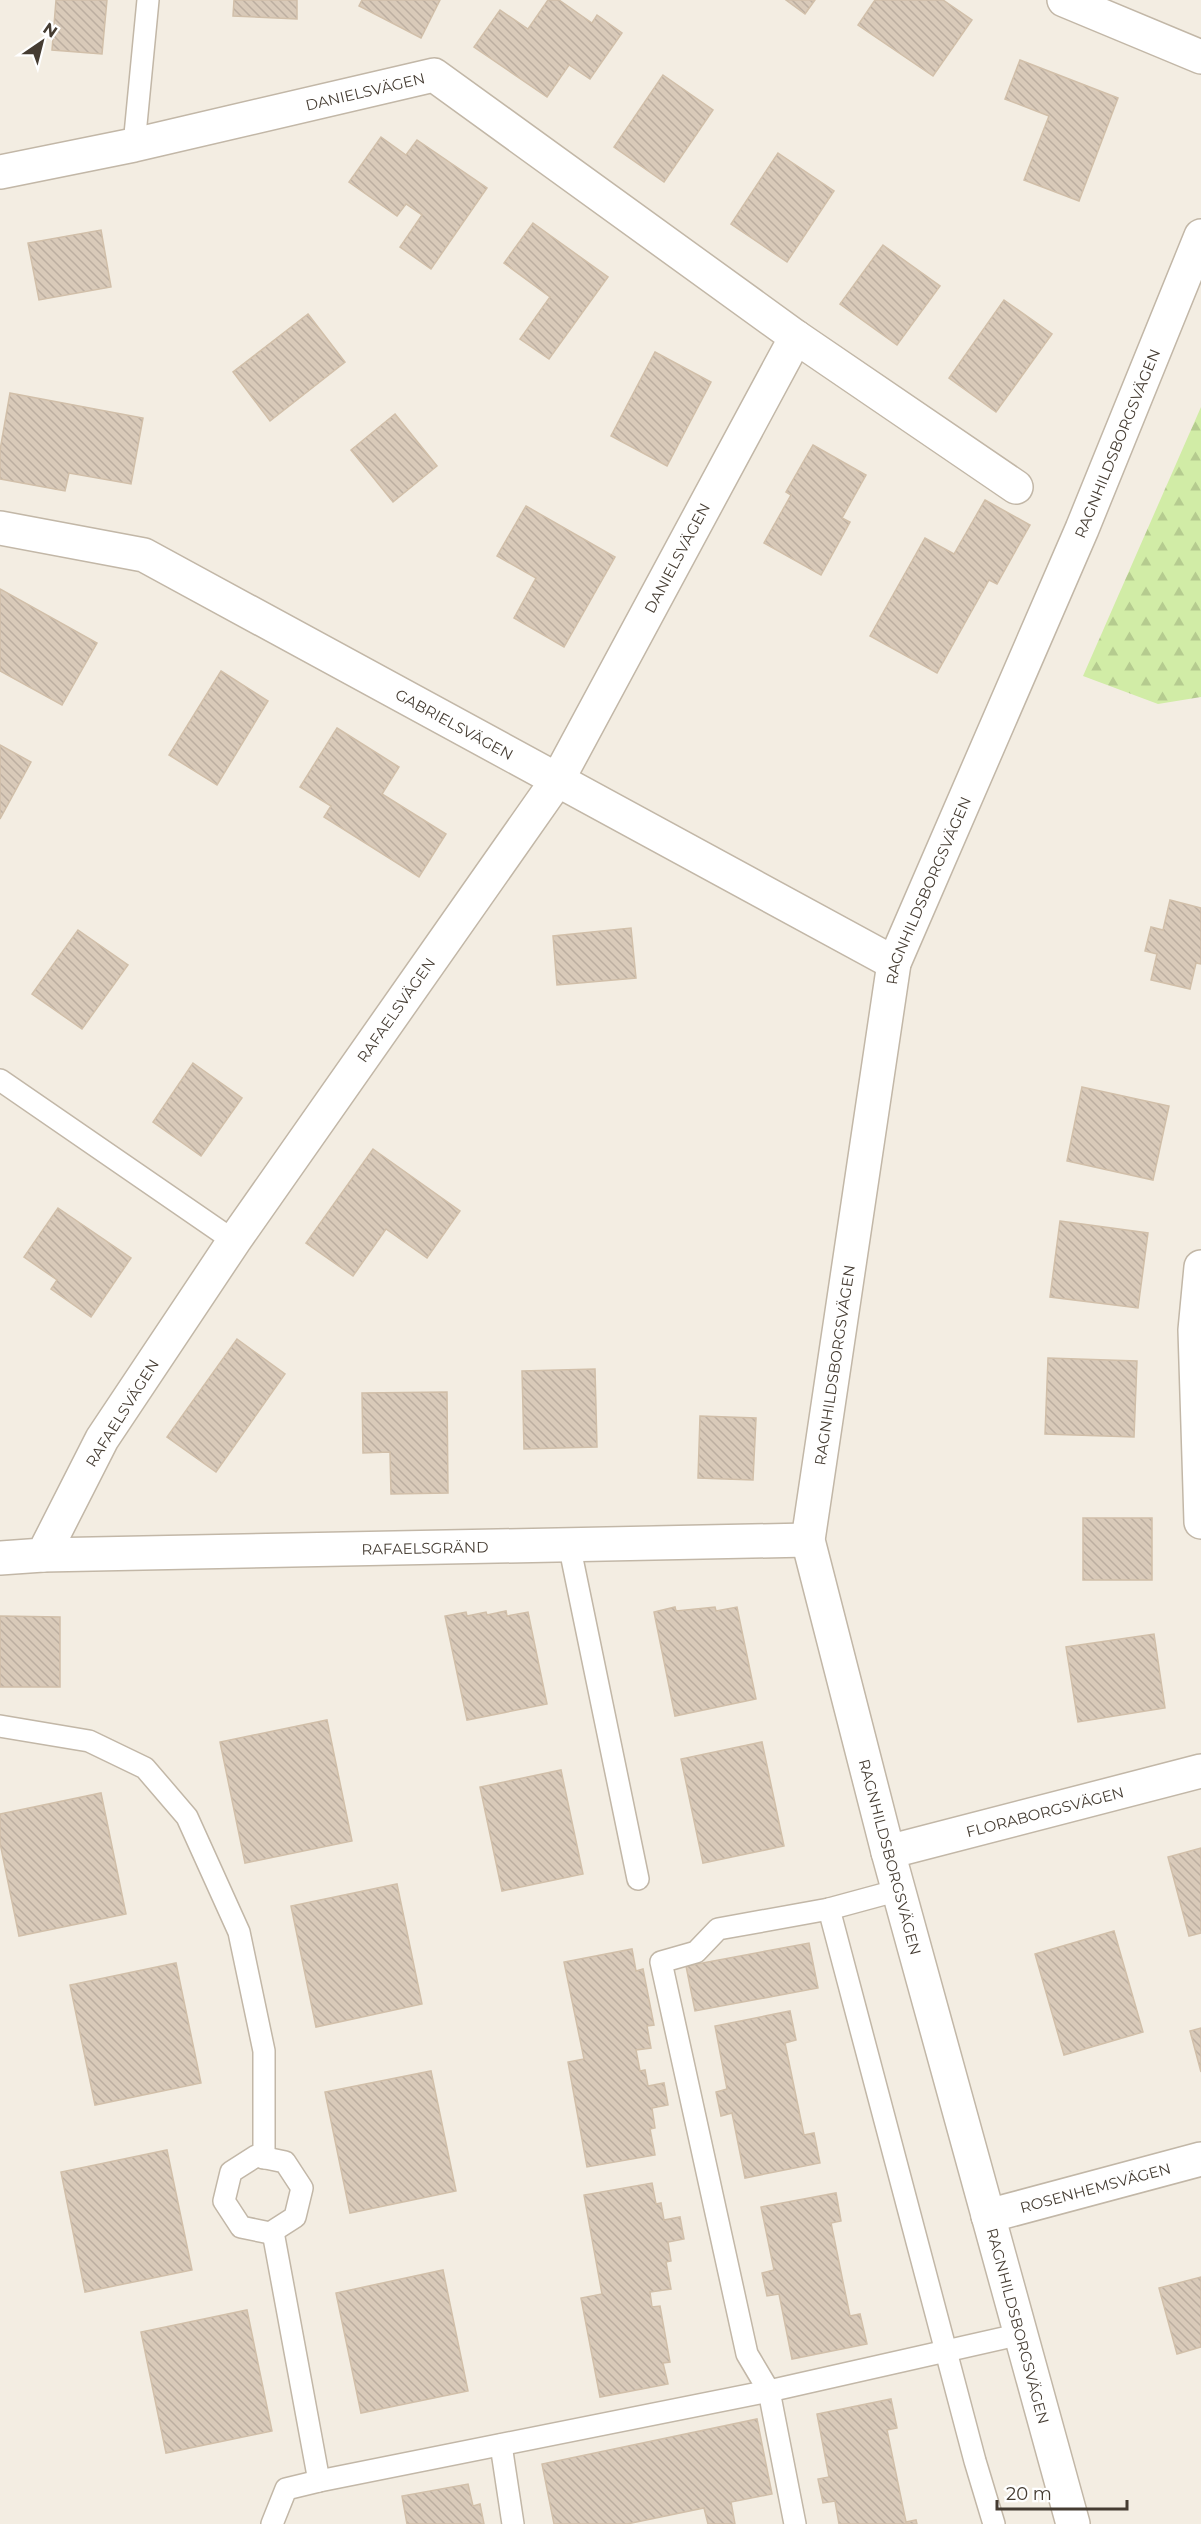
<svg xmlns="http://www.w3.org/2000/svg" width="1201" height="2524" font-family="Montserrat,sans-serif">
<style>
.forest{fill:url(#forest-firs)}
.building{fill:url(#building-back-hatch);stroke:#d1bfa9;stroke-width:1.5}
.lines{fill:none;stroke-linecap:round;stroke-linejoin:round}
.service-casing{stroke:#c2b7a7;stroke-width:24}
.minor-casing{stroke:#c2b7a7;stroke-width:36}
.tertiary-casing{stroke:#c2b7a7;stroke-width:36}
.service{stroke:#fff;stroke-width:21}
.minor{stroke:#fff;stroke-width:33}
.tertiary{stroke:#fff;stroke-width:33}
.labels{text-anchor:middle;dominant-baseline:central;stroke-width:6;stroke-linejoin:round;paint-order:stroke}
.street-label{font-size:15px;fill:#453c32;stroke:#fff}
</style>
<defs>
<pattern id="forest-firs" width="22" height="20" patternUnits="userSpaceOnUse" patternTransform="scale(1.5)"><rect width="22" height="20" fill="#d1eca6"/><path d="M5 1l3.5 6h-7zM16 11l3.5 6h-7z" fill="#b5cb8f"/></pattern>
<pattern id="building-back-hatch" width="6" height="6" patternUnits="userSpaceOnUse" patternTransform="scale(1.5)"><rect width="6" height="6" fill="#d9cab9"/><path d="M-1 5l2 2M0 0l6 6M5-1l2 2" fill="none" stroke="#bcaea0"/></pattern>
</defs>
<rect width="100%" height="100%" fill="#f3ede2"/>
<!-- forest -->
<polygon class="forest" points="1201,407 1201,697 1158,704 1083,676"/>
<!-- building -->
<g class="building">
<polygon points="56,0 107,0 102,54 52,50"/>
<polygon points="234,0 297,0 297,19 233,16"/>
<polygon points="362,0 440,0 421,38 359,6"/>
<polygon points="548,0 559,0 592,23 597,15 622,33 590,79 569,65 547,97 474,47 500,10 528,29"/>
<polygon points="786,0 815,0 805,14"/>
<polygon points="875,0 943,0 972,20 933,76 858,25"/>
<polygon points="1020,60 1118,98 1079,201 1024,180 1049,116 1005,99"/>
<polygon points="663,75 713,110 664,182 614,147"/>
<polygon points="381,137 406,155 417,140 487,188 431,269 400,247 422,215 406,204 397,216 349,182"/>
<polygon points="778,153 834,191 787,262 731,224"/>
<polygon points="533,223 608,277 549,359 520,339 550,297 504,263"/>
<polygon points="101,230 111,287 39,300 28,243"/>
<polygon points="883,245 940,286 897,345 840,304"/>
<polygon points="1004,300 1052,334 996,412 949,378"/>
<polygon points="308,314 345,362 270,421 233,372"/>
<polygon points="655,352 711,382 667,466 611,436"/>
<polygon points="10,393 143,418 131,484 69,473 65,491 0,479 0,450"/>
<polygon points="395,414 437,466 393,502 351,450"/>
<polygon points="813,445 866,475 842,518 850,522 821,575 764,543 791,495 786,492"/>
<polygon points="985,500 1030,525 997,584 989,580 937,673 870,636 925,538 954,554"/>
<polygon points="526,506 615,557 564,647 514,618 536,578 497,556"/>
<polygon points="0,589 97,643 62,705 0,671"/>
<polygon points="221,671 268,701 217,785 169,755"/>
<polygon points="337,728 399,767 382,794 446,834 419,877 324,817 331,806 300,787"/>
<polygon points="0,745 31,762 0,819"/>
<polygon points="1170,900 1201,908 1201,964 1196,963 1190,989 1151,980 1157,954 1145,951 1151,927 1163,930"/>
<polygon points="631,928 636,978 557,985 553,936"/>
<polygon points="78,930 128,965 82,1029 32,994"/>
<polygon points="193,1063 242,1098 201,1156 153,1122"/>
<polygon points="1082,1087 1169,1106 1153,1180 1067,1161"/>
<polygon points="373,1149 460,1211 427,1258 386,1229 353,1276 306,1243"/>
<polygon points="58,1208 131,1258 91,1317 51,1289 57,1280 24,1257"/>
<polygon points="1060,1221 1148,1233 1138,1308 1050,1297"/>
<polygon points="237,1339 285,1374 216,1472 167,1437"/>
<polygon points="1048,1358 1137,1361 1134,1437 1045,1434"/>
<polygon points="595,1369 597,1447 524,1449 522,1371"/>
<polygon points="447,1392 448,1493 391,1494 390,1452 363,1453 362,1393"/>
<polygon points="700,1416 756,1418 753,1480 698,1478"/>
<rect x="1083" y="1518" width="69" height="62"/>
<polygon points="675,1607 676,1611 715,1607 716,1611 737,1607 756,1699 675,1716 654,1612"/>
<polygon points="506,1611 507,1616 528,1612 547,1704 467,1720 445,1616 466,1612 467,1616 486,1612 487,1615"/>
<polygon points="0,1616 60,1617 60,1687 0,1687"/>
<polygon points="1154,1634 1165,1708 1078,1722 1066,1647"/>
<polygon points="327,1720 352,1841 245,1863 220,1742"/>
<polygon points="762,1742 784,1846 703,1863 681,1759"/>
<polygon points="561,1770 583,1874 502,1891 480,1787"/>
<polygon points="101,1793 126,1914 19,1936 0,1843 0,1814"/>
<polygon points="1201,1848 1201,1933 1189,1936 1168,1857"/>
<polygon points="397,1884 422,2004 316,2027 291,1906"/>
<polygon points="1114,1931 1143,2032 1064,2055 1035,1954"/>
<polygon points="809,1943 818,1988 695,2011 686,1966"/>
<polygon points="632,1949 636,1971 643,1969 654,2025 647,2026 651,2048 636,2050 640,2071 645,2070 648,2086 664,2083 668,2105 652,2108 655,2128 650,2129 655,2155 587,2167 568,2062 584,2059 564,1962"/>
<polygon points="176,1963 201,2083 95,2105 70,1985"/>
<polygon points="790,2011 796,2040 785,2043 804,2135 814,2133 820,2163 745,2178 732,2113 721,2116 716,2092 727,2089 715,2026"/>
<polygon points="1201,2028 1201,2072 1190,2031"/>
<polygon points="431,2071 456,2191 350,2213 325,2092"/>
<polygon points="167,2150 192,2270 85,2292 61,2172"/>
<polygon points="652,2183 656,2204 661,2203 664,2220 680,2217 684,2239 668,2242 671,2261 666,2262 671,2289 650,2292 652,2307 660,2306 670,2362 663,2363 668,2384 600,2397 581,2298 602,2294 584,2195"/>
<polygon points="836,2193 841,2221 831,2223 850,2316 860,2314 867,2344 792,2359 779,2294 767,2296 762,2273 774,2270 761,2207"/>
<polygon points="443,2270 468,2391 361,2413 336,2293"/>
<polygon points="1201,2277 1201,2347 1177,2354 1159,2288"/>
<polygon points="247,2310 272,2431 166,2453 141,2332"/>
<polygon points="891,2399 897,2428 887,2430 906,2522 916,2520 917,2524 839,2524 835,2501 823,2503 818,2479 829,2477 817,2414"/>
<polygon points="757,2419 772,2494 731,2502 735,2524 708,2524 704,2508 627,2524 554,2524 542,2464"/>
<polygon points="468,2484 473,2506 480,2504 484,2524 407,2524 402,2496"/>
</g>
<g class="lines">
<!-- service casing -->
<g class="service-casing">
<g id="service">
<polyline points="134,145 148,0"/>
<polyline points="0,1080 234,1241"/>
<polyline points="569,1544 638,1879"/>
<polyline points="0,1726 89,1741 145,1768 187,1817 239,1932 264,2051 264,2158"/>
<polyline points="829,1909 975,2461 994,2524"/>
<polygon points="256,2156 285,2162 302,2188 295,2217 270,2233 241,2227 224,2201 231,2172"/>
<polyline points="273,2232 319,2481"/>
<polyline points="501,2445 513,2524"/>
<polyline points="272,2524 286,2489 319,2481 769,2391 1021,2334"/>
<polyline points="795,2524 769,2391 747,2354 661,1962 696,1952 718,1929 829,1909 899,1890"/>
</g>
</g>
<!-- minor casing -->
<g class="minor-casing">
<g id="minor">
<polyline points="1064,0 1201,57"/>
<path id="s1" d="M0 172 134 145 434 75 796 337 558 779 234 1241 102 1439 43 1555 0 1558"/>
<polyline points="796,337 1016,487"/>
<path id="s2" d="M0 528 144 555 894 963"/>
<polyline points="1201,1267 1195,1330 1201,1522"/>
<path id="s3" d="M43 1555 808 1540"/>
<path id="s4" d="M888 1852 1201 1771"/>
<path id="s5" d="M988 2216 1201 2159"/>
</g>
</g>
<!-- tertiary casing -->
<g class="tertiary-casing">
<g id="tertiary">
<path id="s6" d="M1073 2524 888 1852 808 1540 894 963 1082 529 1201 236"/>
</g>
</g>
<!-- service -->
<use href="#service" class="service"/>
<!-- minor -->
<use href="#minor" class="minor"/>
<!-- tertiary -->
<use href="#tertiary" class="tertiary"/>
</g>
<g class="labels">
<!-- street labels -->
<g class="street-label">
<text stroke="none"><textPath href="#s1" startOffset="374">DANIELSVÄGEN</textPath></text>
<text stroke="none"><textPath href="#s6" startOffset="2168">RAGNHILDSBORGSVÄGEN</textPath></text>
<text transform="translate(677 558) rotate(-62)">DANIELSVÄGEN</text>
<text stroke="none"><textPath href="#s2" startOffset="500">GABRIELSVÄGEN</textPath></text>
<text stroke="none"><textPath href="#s6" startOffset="1682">RAGNHILDSBORGSVÄGEN</textPath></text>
<text transform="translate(396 1010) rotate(-55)">RAFAELSVÄGEN</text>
<text stroke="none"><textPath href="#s6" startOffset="1196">RAGNHILDSBORGSVÄGEN</textPath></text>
<text transform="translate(122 1413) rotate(-58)">RAFAELSVÄGEN</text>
<text stroke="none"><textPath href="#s3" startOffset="382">RAFAELSGRÄND</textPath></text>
<text stroke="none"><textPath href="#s4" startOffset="162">FLORABORGSVÄGEN</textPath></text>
<text transform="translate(890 1857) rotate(75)">RAGNHILDSBORGSVÄGEN</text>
<text stroke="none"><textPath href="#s5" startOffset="111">ROSENHEMSVÄGEN</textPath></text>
<text transform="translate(1018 2326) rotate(75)">RAGNHILDSBORGSVÄGEN</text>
</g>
</g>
<!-- north arrow -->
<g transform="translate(42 42) rotate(35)" stroke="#ffffff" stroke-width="4.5" paint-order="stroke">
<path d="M0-4.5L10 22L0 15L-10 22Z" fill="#453c32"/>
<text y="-9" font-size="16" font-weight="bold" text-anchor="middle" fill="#453c32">N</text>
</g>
<!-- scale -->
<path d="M997 2500v9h130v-9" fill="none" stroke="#453c32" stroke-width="3"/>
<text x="1006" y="2500" font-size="18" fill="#453c32" stroke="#ffffff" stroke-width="4.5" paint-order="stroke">20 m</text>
</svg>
